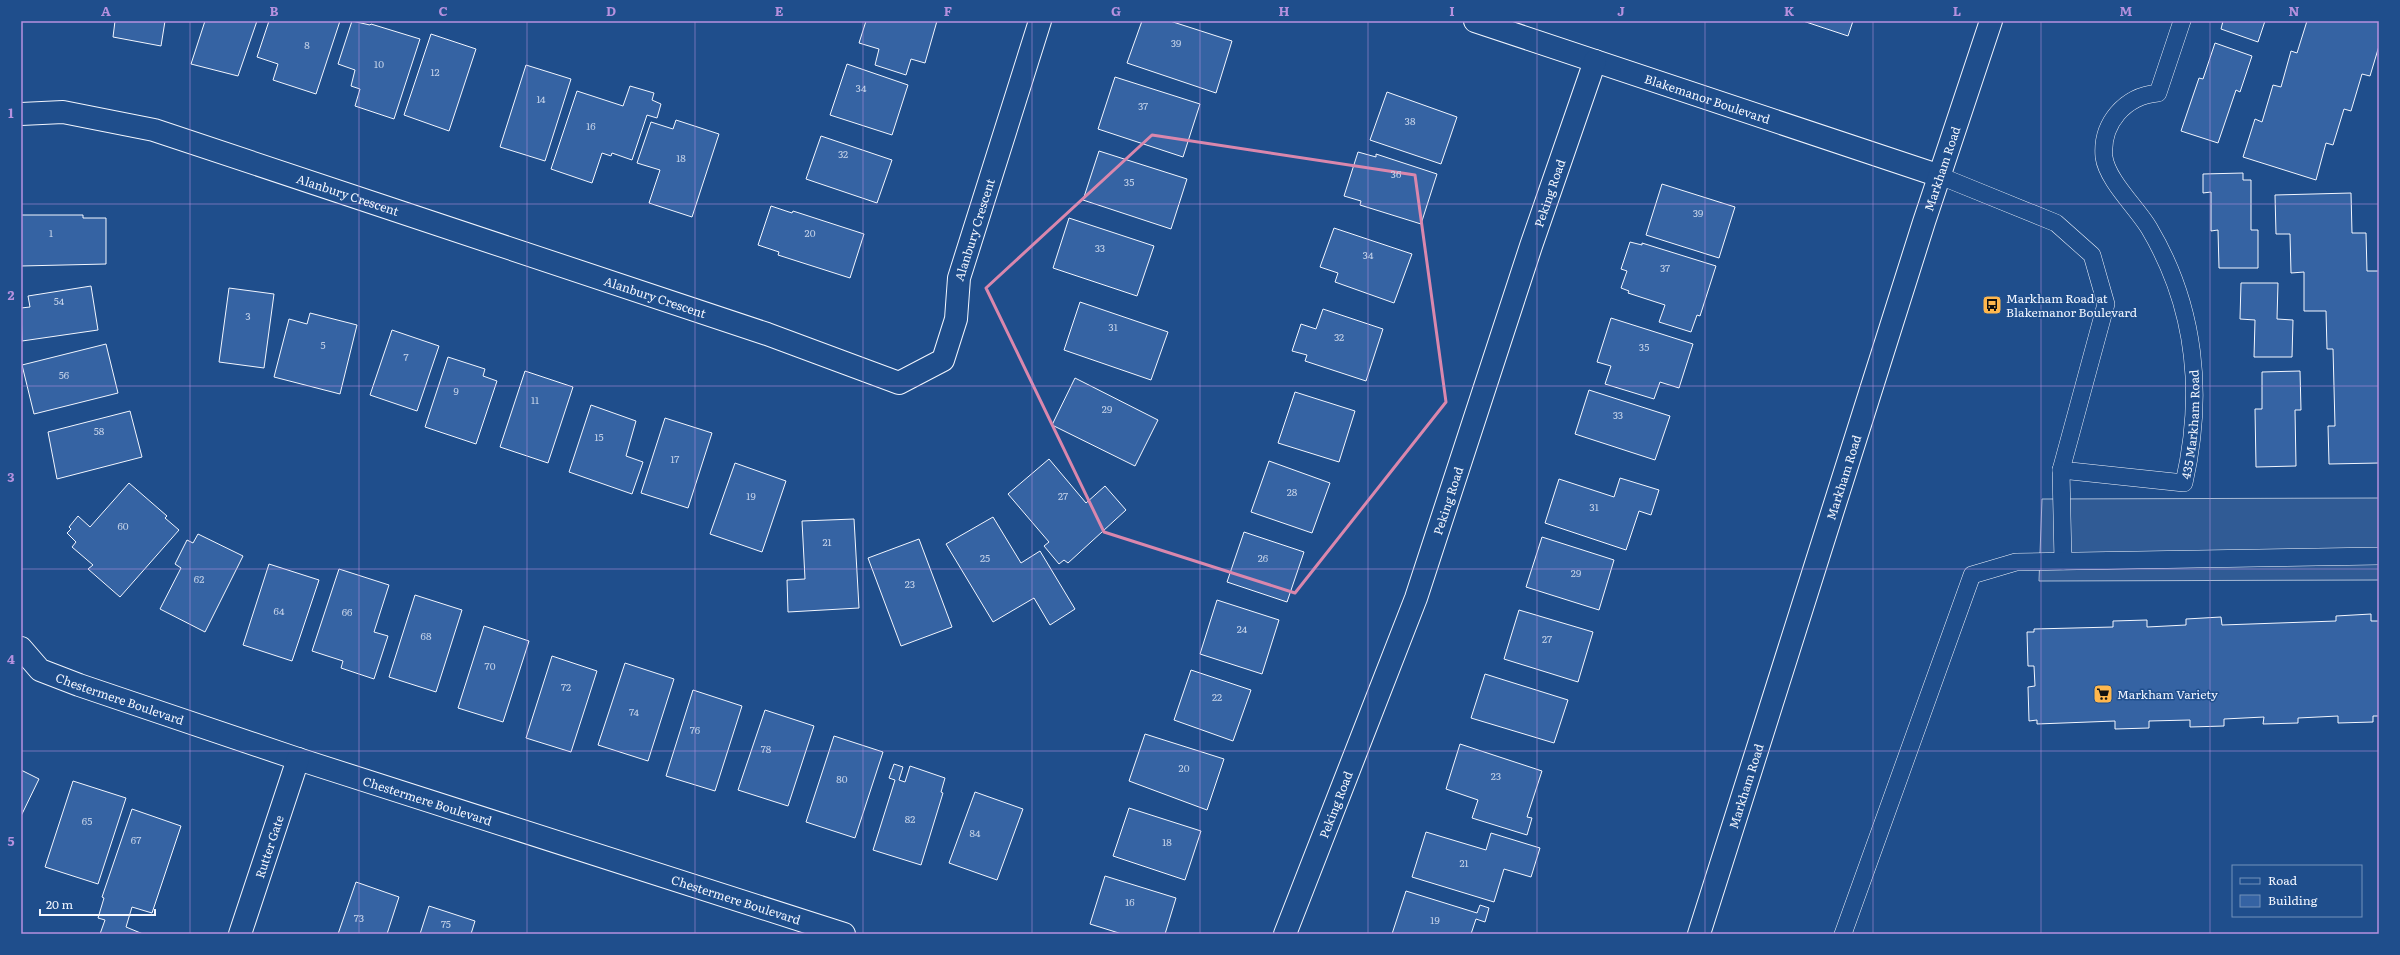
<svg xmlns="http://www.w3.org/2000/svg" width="2400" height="955" font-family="Literata,serif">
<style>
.parking{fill:#305b95;stroke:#a8bbd7}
.building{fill:#3563a3;stroke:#f2f6ff}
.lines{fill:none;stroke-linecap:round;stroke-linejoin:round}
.lane-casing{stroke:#f2f6ff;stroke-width:18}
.street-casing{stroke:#f2f6ff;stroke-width:24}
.primary-casing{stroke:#f2f6ff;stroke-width:24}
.lane{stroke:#1f4e8c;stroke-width:17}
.street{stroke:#1f4e8c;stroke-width:22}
.primary{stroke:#1f4e8c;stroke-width:22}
.marked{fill:none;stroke:#da87ad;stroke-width:3;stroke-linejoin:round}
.grid{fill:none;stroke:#b691df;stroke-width:1;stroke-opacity:0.55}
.labels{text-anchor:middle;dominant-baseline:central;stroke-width:3;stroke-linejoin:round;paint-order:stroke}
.number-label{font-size:10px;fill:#c3d1e8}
.street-label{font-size:12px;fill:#f2f6ff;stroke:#1f4e8c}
.poi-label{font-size:12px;fill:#f2f6ff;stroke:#1f4e8c;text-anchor:start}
.neatline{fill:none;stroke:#b691df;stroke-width:1.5}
.grid-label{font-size:13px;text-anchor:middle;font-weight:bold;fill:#b691df}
</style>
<rect width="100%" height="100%" fill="#1f4e8c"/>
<!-- parking -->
<polygon class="parking" points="2379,498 2379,580 2039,581 2042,499"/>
<!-- building -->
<g class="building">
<polygon points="115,21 165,21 161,46 113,37"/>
<polygon points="205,21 257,21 238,76 191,64"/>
<polygon points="269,21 340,21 316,94 273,80 278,64 257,57"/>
<polygon points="352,21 370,25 371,24 420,39 394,119 355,106 360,89 351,86 355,70 338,64"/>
<polygon points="866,21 937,21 925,63 911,59 906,75 875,65 879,49 859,43"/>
<polygon points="1142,21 1170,21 1232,41 1216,93 1127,63"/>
<polygon points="1803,21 1853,21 1848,36"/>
<polygon points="2223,21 2265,21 2258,42 2221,29"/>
<polygon points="2307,21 2379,21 2379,46 2370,76 2362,74 2351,111 2344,109 2333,145 2326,143 2316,180 2243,157 2255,119 2262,122 2273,85 2281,87 2291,51 2297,53"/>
<polygon points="431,34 476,49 449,131 404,115"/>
<polygon points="2215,43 2252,56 2240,92 2236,90 2218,143 2181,131 2199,78 2203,79"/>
<polygon points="847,64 908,85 892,135 830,115"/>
<polygon points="526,65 571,79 545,161 500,147"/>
<polygon points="1115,77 1200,104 1183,157 1098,129"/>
<polygon points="630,86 654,93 652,100 661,104 657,118 647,115 632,160 612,153 611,156 602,153 592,183 551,169 577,91 623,106"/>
<polygon points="1387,92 1457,117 1441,164 1370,140"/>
<polygon points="676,120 719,134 692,217 649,203 660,170 637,163 651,122 673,129"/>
<polygon points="821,136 892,160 877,203 806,179"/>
<polygon points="1099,151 1187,179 1171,229 1083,200"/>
<polygon points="1358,152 1376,157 1376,154 1437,174 1421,224 1360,205 1361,201 1344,196"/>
<polygon points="2243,173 2243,180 2251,180 2251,230 2258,230 2258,268 2219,268 2218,230 2211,231 2211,192 2203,193 2203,174"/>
<polygon points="1662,184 1735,207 1719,258 1646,235"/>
<polygon points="2351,193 2352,233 2366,233 2367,271 2379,271 2379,463 2329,464 2328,426 2335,426 2333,349 2327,349 2326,311 2304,311 2304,272 2291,273 2290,234 2276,234 2275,195"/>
<polygon points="771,206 792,213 793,211 864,234 850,278 778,255 779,252 758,245"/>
<polygon points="21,215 83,215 83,218 106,218 106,264 21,266"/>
<polygon points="1069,218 1154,246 1137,296 1053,268"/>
<polygon points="1334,228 1412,254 1394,303 1335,282 1338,273 1320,267"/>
<polygon points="1630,242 1642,245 1642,243 1716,266 1700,316 1697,315 1691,332 1659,322 1665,305 1628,293 1629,291 1621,288 1627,271 1621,269"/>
<polygon points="2241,283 2278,283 2277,319 2293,320 2292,357 2254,357 2255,320 2240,319"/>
<polygon points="91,286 98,330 22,341 21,308 30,307 28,296"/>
<polygon points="229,288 274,294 264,368 219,362"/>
<polygon points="1080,302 1168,332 1151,380 1064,350"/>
<polygon points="1323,309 1383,329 1366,381 1305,361 1307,355 1292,351 1301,324 1316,329"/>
<polygon points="310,313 357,325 340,394 274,377 289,319 307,324"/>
<polygon points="1611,318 1693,344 1679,388 1660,382 1654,399 1605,384 1611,366 1597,362"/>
<polygon points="392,330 439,346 417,411 370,395"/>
<polygon points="106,344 118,393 34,414 22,365"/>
<polygon points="448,357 485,369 483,376 497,381 476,444 425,427"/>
<polygon points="525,371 573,387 548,463 500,447"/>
<polygon points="2300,371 2301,410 2295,410 2296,466 2256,467 2255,409 2262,409 2262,372"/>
<polygon points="1075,378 1158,420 1135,466 1052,425"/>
<polygon points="1589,390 1670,416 1655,460 1575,434"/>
<polygon points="1295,392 1355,411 1339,462 1278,443"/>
<polygon points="591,405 636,421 626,456 643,462 632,494 569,472"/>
<polygon points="130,411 142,457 57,479 48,432"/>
<polygon points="665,418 712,433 688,508 641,493"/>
<polygon points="1049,459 1086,503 1105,486 1126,510 1068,563 1064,560 1059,564 1044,546 1049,542 1008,494"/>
<polygon points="1269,461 1330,483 1312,533 1251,512"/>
<polygon points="735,463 786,481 762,552 710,534"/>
<polygon points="1620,478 1659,490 1651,515 1639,511 1626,550 1545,523 1559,479 1614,497"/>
<polygon points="129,483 167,516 165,518 179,530 120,597 88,569 93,565 72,547 76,542 67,533 71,529 69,527 78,516 90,527"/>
<polygon points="993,517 1021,563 1040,551 1075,609 1050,625 1034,598 993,622 946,544"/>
<polygon points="854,519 859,608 788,612 787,580 805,579 802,521"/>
<polygon points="1244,532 1304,552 1287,602 1227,582"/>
<polygon points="198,534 243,556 205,632 160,609 181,568 175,564 187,540 193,543"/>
<polygon points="1542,537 1614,560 1599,610 1526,587"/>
<polygon points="919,539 952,627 901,646 868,558"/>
<polygon points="269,564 319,580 292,661 243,645"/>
<polygon points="339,569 389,585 374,632 388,636 374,679 341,668 343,661 312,651"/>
<polygon points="415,595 462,610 436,692 389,677"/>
<polygon points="1217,600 1279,620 1262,674 1200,654"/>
<polygon points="1519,610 1593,632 1578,682 1504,659"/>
<polygon points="2371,614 2371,621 2379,621 2379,716 2373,716 2373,722 2338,723 2338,716 2298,718 2298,723 2263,724 2264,717 2224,719 2224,726 2190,727 2190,720 2149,721 2149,728 2115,729 2115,721 2037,724 2037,720 2029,721 2028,687 2035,686 2034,666 2028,666 2027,632 2034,632 2034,629 2113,627 2113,621 2147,620 2147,627 2186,625 2186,619 2221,617 2222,625 2336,621 2336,616"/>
<polygon points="484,626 529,641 503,722 458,708"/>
<polygon points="552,656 597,671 571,752 526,738"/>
<polygon points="625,663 674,679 648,761 598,745"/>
<polygon points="1191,670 1251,690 1233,741 1174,720"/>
<polygon points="1485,674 1568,700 1554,743 1471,718"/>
<polygon points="693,690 742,706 715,791 666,776"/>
<polygon points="765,710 814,726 788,806 738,790"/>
<polygon points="1145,734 1224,759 1207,810 1129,781"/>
<polygon points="834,736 883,752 855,838 806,822"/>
<polygon points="1460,744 1542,771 1527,817 1532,818 1527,835 1472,818 1478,800 1446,789"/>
<polygon points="894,764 903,767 899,780 905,782 910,766 945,778 941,792 943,793 921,865 873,850 895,780 889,778"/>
<polygon points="21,770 39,779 21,816"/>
<polygon points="73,781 126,798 98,884 45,867"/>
<polygon points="975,792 1023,809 997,880 949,863"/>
<polygon points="1129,808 1201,831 1185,880 1113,856"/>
<polygon points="132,809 181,826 152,913 132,907 126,927 143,934 100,934 105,920 98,918 104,898 102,897"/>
<polygon points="1426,832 1486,850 1491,833 1540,848 1531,877 1504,869 1494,902 1412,877"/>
<polygon points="1105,876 1176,898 1165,934 1122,934 1090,924"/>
<polygon points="356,882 399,897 387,934 338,934"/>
<polygon points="1406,891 1477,913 1480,905 1489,908 1485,922 1476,919 1471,934 1392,934"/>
<polygon points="429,906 475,921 471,934 420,934"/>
</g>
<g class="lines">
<!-- lane casing -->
<g class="lane-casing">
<g id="lane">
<path id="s1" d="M1940 176 2056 223 2092 255 2106 304 2061 470 2184 483C2204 395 2196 307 2149 228 2137 208 2107 180 2104 157 2101 123 2125 96 2158 93L2182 21"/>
<polyline points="2061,470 2063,561"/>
<polyline points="1843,934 1972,575 2016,562 2379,556"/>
</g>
</g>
<!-- street casing -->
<g class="street-casing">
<g id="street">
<path id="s2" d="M1475 21 1940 176"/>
<path id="s3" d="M21 114 63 112 154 130 767 334 899 383 943 360 956 319 959 278 1040 21"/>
<path id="s4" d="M21 648 40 670 79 685 298 759 844 934"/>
<path id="s5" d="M240 934 298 759"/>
<path id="s6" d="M1285 934 1416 598 1531 246 1595 61"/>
</g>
</g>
<!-- primary casing -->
<g class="primary-casing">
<g id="primary">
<path id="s7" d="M1699 934 1924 222 1991 21"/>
</g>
</g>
<!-- lane -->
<use href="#lane" class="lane"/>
<!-- street -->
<use href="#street" class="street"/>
<!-- primary -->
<use href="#primary" class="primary"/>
</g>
<!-- marked area -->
<path class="marked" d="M1152 135 1415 175 1446 402 1295 593 1104 532 986 288Z"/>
<!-- grid -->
<path class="grid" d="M190 21V934M359 21V934M527 21V934M695 21V934M863 21V934M1032 21V934M1200 21V934M1368 21V934M1537 21V934M1705 21V934M1873 21V934M2041 21V934M2210 21V934M21 204H2379M21 386H2379M21 569H2379M21 751H2379"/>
<!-- icons -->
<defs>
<g id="bus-square" transform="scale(1)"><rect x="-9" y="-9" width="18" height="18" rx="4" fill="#ffb74d" stroke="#1f4e8c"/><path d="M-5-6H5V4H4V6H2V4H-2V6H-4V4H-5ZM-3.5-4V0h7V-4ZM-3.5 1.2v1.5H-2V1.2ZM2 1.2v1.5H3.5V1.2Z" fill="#111"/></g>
<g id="supermarket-square" transform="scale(1)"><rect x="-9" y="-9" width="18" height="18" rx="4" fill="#ffb74d" stroke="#1f4e8c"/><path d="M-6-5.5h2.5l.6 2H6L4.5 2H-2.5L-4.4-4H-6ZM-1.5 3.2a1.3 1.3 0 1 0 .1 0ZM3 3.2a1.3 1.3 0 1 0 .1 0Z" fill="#111"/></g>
</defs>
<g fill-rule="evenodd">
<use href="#bus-square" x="1992" y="305"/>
<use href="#supermarket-square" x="2103" y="694"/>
</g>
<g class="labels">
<!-- number labels -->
<g class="number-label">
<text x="1176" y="42">39</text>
<text x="307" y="44">8</text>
<text x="379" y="63">10</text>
<text x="435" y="71">12</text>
<text x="861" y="87">34</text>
<text x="541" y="98">14</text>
<text x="1143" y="105">37</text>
<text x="1410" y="120">38</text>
<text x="591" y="125">16</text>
<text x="843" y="153">32</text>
<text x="681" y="157">18</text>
<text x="1396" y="173">36</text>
<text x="1129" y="181">35</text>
<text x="1698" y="212">39</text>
<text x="51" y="232">1</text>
<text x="810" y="232">20</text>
<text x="1100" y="247">33</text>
<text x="1368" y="254">34</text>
<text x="1665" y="267">37</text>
<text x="59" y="300">54</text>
<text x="248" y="315">3</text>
<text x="1113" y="326">31</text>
<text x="1339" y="336">32</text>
<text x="323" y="344">5</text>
<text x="1644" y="346">35</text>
<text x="406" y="356">7</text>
<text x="64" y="374">56</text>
<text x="456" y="390">9</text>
<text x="535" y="399">11</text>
<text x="1107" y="408">29</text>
<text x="1618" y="414">33</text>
<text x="99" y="430">58</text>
<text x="599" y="436">15</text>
<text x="675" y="458">17</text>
<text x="1292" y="491">28</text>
<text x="751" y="495">19</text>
<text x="1063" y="495">27</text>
<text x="1594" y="506">31</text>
<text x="123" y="525">60</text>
<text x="827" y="541">21</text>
<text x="985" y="557">25</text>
<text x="1263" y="557">26</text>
<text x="1576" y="572">29</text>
<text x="199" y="578">62</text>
<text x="910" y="583">23</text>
<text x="279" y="610">64</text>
<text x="347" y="611">66</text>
<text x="1242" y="628">24</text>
<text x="426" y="635">68</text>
<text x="1547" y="638">27</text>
<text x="490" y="665">70</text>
<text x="566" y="686">72</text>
<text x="1217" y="696">22</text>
<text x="634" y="711">74</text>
<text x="695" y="729">76</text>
<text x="766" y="748">78</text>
<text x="1184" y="767">20</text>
<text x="1496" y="775">23</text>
<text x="842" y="778">80</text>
<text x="910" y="818">82</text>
<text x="87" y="820">65</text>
<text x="975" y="832">84</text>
<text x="136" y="839">67</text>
<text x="1167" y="841">18</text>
<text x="1464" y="862">21</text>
<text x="1130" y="901">16</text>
<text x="359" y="917">73</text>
<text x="1435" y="919">19</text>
<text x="446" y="923">75</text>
</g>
<!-- street labels -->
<g class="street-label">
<text stroke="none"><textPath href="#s2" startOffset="245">Blakemanor Boulevard</textPath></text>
<text stroke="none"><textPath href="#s7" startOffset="803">Markham Road</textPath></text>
<text stroke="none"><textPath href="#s6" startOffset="787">Peking Road</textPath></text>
<text stroke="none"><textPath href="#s3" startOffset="339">Alanbury Crescent</textPath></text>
<text stroke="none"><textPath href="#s3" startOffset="1106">Alanbury Crescent</textPath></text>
<text stroke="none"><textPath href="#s3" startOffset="663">Alanbury Crescent</textPath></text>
<text stroke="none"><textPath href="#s1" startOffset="579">435 Markham Road</textPath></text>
<text stroke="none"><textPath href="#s7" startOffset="479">Markham Road</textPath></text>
<text stroke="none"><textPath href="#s6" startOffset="463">Peking Road</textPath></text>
<text stroke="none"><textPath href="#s4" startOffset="114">Chestermere Boulevard</textPath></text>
<text stroke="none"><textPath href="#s7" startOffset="155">Markham Road</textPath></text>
<text stroke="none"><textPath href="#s4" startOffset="438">Chestermere Boulevard</textPath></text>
<text stroke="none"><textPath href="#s6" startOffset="139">Peking Road</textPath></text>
<text stroke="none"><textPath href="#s5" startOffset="92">Rutter Gate</textPath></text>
<text stroke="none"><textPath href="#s4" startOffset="762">Chestermere Boulevard</textPath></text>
</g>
<!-- poi labels -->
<g class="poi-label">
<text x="2006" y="298">Markham Road at<tspan x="2006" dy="14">Blakemanor Boulevard</tspan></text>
<text x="2117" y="694">Markham Variety</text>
</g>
</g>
<!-- border -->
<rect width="2400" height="955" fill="none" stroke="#1f4e8c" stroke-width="44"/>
<!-- legend -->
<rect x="2232" y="865" width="130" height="52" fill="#1f4e8c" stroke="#7391ba"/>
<rect x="2240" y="878" width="20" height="6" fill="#1f4e8c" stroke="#7391ba"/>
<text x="2268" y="885" font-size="12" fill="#f2f6ff">Road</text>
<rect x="2240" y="895" width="20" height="12" fill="#3563a3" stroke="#7391ba"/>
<text x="2268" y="905" font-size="12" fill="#f2f6ff">Building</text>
<!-- scale -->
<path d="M40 909v6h115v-6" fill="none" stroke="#f2f6ff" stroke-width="2"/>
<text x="46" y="909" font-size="12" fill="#f2f6ff" stroke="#1f4e8c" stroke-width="3" paint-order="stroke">20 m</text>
<rect x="22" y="22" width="2356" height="911" class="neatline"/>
<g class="grid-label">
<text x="106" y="16">A</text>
<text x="274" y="16">B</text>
<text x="443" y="16">C</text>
<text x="611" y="16">D</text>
<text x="779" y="16">E</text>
<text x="948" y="16">F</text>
<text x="1116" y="16">G</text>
<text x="1284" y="16">H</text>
<text x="1452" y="16">I</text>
<text x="1621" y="16">J</text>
<text x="1789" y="16">K</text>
<text x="1957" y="16">L</text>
<text x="2126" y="16">M</text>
<text x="2294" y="16">N</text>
<text x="11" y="118">1</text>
<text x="11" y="300">2</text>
<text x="11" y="482">3</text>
<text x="11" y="664">4</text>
<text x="11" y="846">5</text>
</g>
</svg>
